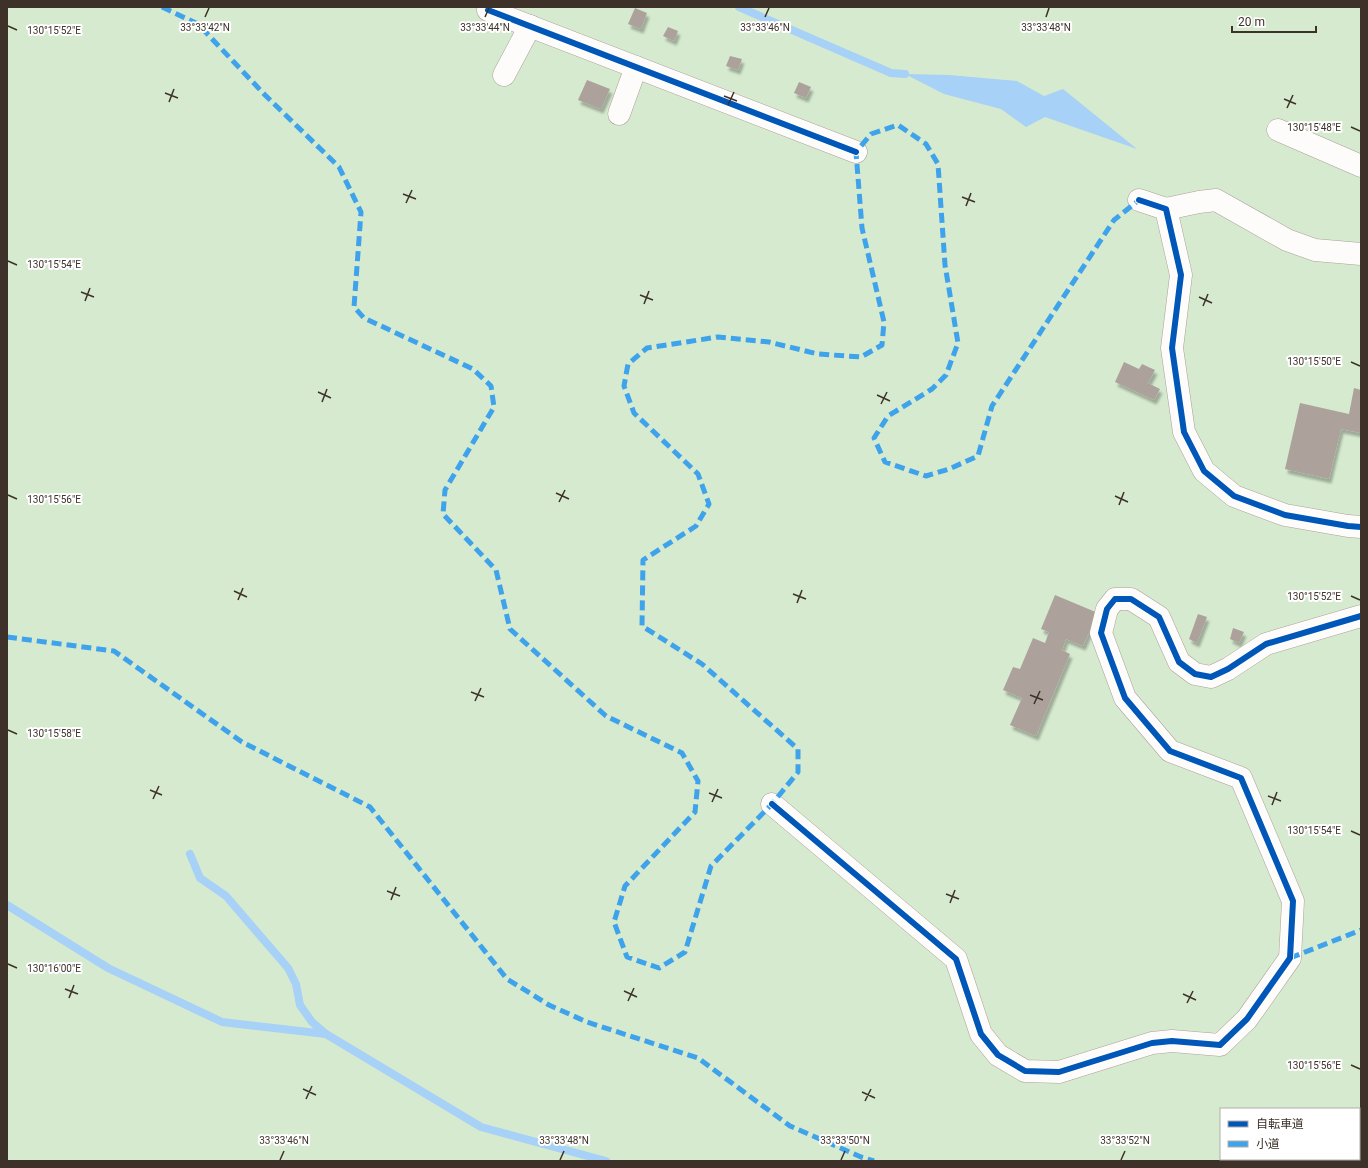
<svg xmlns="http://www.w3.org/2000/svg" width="1368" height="1168" font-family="Roboto,'Noto Sans JP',sans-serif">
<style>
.green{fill:#d6eacf;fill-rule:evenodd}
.water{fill:#a7d1f6}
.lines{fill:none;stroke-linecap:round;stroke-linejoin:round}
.stream{stroke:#a7d1f6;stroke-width:8}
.building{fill:#aca29b;filter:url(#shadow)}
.street-casing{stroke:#aba19a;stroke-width:23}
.street{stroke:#fefcfb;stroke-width:22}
.quiet{stroke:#3fa3eb;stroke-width:5;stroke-dasharray:10 5;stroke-linecap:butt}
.cycleway-casing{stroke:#fff;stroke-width:8}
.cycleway{stroke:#0057b8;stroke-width:6}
.ticks{fill:none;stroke:#3d3129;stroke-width:1.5}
.ticks-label{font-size:10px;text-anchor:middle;fill:#3d3129;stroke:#fff;stroke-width:4;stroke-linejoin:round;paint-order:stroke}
</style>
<defs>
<filter id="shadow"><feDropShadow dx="2.5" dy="4.5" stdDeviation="1" flood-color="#0004"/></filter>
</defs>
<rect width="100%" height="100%" fill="#f6ebe4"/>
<!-- green -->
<path class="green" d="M7 7H1361V1161H7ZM1221 1109H1359V1159H1221Z"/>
<!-- water -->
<polygon class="water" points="905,74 949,75 1017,81 1044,96 1063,89 1137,149 1045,117 1026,127 1001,109 944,94"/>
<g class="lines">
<!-- stream -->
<g class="stream">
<polyline points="739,7 891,73 905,74"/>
<polyline points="190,854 200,878 226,896 288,968 296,984 300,1005 312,1022 326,1034"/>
<polyline points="7,905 108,968 222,1022 326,1034 481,1127 606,1161"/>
</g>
</g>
<!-- building -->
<g class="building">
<polygon points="635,8 647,13 641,29 628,24"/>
<polygon points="668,27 678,31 674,41 663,36"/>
<polygon points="730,56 742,59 738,70 726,66"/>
<polygon points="587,80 610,89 601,109 578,100"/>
<polygon points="799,82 811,87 806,98 794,93"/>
<polygon points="1124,362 1139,369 1142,364 1155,370 1148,383 1160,389 1154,400 1115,382"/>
<polygon points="1354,388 1361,390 1361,433 1341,429 1329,479 1285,469 1300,403 1349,414"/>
<polygon points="1055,595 1098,613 1083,646 1066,639 1062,650 1070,654 1036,736 1010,725 1022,698 1003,690 1013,667 1020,669 1033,638 1045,643 1049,632 1041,629"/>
<polygon points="1198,614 1207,617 1197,643 1189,639"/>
<polygon points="1233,628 1244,632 1239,643 1230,639"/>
</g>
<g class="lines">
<!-- street casing -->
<g class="street-casing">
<g id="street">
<polyline points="488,10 856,152"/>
<polyline points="504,75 530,26"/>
<polyline points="619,114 636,67"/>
<polyline points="1278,130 1361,166"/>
<polyline points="1139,200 1166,209 1181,275 1172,348 1184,432 1204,471 1234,496 1285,515 1348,526 1361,527"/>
<polyline points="1166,209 1199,202 1216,200 1287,240 1315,250 1361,254"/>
<polyline points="772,804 956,959 981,1034 998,1055 1025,1071 1059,1072 1152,1043 1172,1041 1220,1045 1247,1019 1290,958 1293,901 1241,778 1170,751 1125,698 1101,633 1107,609 1115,599 1131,599 1159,617 1179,662 1195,674 1211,677 1228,669 1266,644 1361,616"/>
</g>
</g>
<!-- street -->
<use href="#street" class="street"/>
<!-- quiet -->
<g class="quiet">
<polyline points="162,7 198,24 265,95 339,167 361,212 354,307 364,318 473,369 491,386 494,407 445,490 443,514 496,570 510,629 606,716 682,753 698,781 695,812 625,886 614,922 627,957 659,968 685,952 711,866 772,804 798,772 798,749 702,664 642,626 643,560 696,526 709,504 698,474 634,413 624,386 628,364 647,348 718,337 769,342 818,354 861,357 882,345 884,322 862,228 856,152 871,134 898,125 926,144 938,164 945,265 958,343 946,375 932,389 888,416 874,438 885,462 926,476 949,469 978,456 992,406 1114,220 1139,200"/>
<polyline points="7,637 114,651 242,742 370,807 507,979 549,1005 587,1022 698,1058 790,1126 861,1157 874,1161"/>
<polyline points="1290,958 1361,930"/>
</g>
<!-- cycleway casing -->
<g class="cycleway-casing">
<g id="cycleway">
<polyline points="488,10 856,152"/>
<polyline points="1139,200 1166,209 1181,275 1172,348 1184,432 1204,471 1234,496 1285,515 1348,526 1361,527"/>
<polyline points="772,804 956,959 981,1034 998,1055 1025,1071 1059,1072 1152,1043 1172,1041 1220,1045 1247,1019 1290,958 1293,901 1241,778 1170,751 1125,698 1101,633 1107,609 1115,599 1131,599 1159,617 1179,662 1195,674 1211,677 1228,669 1266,644 1361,616"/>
</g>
</g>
<!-- cycleway -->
<use href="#cycleway" class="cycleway"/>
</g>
<!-- ticks -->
<path class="ticks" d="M205 17 209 8M485 17 489 8M765 17 769 8M1046 17 1049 8M8 26 17 30M165 93 178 98M724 96 737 101M1284 99 1296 104M169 102 174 89M728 105 734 92M1287 108 1293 95M1351 127 1360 131M403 194 416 199M962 197 975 202M406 203 412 190M966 206 971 193M8 261 17 265M81 292 94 297M640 295 653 300M1199 297 1212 303M85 301 90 288M644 304 649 291M1203 306 1208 294M1351 362 1360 366M318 392 331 398M877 395 890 401M322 402 327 389M881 404 887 392M556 493 569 499M8 495 17 499M1115 496 1128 502M559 502 565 490M1119 505 1124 492M234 591 247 597M793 594 806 599M1351 596 1360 600M238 600 243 588M797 603 802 590M471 692 484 697M1030 695 1043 700M475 701 481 688M1034 704 1040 691M8 730 17 734M150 790 162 795M709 793 722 798M1268 796 1281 801M153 799 159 786M712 802 718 789M1272 805 1277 792M1351 831 1360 835M387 891 400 896M946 894 959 899M391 900 396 887M950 903 955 890M8 964 17 968M65 989 78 994M624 991 637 997M1183 994 1196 1000M69 998 74 985M628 1001 634 988M1187 1003 1193 991M1351 1065 1360 1069M303 1089 316 1095M862 1092 875 1098M306 1099 312 1086M865 1101 871 1089M280 1160 284 1151M560 1160 564 1151M841 1160 845 1151M1121 1160 1125 1151"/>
<g class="ticks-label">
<text x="205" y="31">33°33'42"N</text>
<text x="485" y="31">33°33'44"N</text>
<text x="765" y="31">33°33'46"N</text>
<text x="1046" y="31">33°33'48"N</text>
<text x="54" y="34">130°15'52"E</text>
<text x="1314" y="131">130°15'48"E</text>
<text x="54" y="268">130°15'54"E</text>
<text x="1314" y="365">130°15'50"E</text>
<text x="54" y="503">130°15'56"E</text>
<text x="1314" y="600">130°15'52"E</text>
<text x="54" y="737">130°15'58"E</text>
<text x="1314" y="834">130°15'54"E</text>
<text x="54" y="972">130°16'00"E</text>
<text x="1314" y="1069">130°15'56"E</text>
<text x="284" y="1144">33°33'46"N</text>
<text x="564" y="1144">33°33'48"N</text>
<text x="845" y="1144">33°33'50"N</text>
<text x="1125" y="1144">33°33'52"N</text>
</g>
<!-- border -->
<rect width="1368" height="1168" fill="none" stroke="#3d3129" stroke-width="16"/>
<!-- legend -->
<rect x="1220" y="1108" width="140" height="52" fill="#ffffff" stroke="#b1ada9"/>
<rect x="1228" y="1121" width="20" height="6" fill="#0057b8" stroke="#b1ada9"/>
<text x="1256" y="1128" font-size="12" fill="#3d3129">自転車道</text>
<rect x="1228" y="1141" width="20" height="6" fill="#3fa3eb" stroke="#b1ada9"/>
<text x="1256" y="1148" font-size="12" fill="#3d3129">小道</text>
<!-- scale -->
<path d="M1232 26v6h84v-6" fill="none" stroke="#3d3129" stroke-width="2"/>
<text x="1238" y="26" font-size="12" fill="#3d3129" stroke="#ffffff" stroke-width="3" paint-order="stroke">20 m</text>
</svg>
